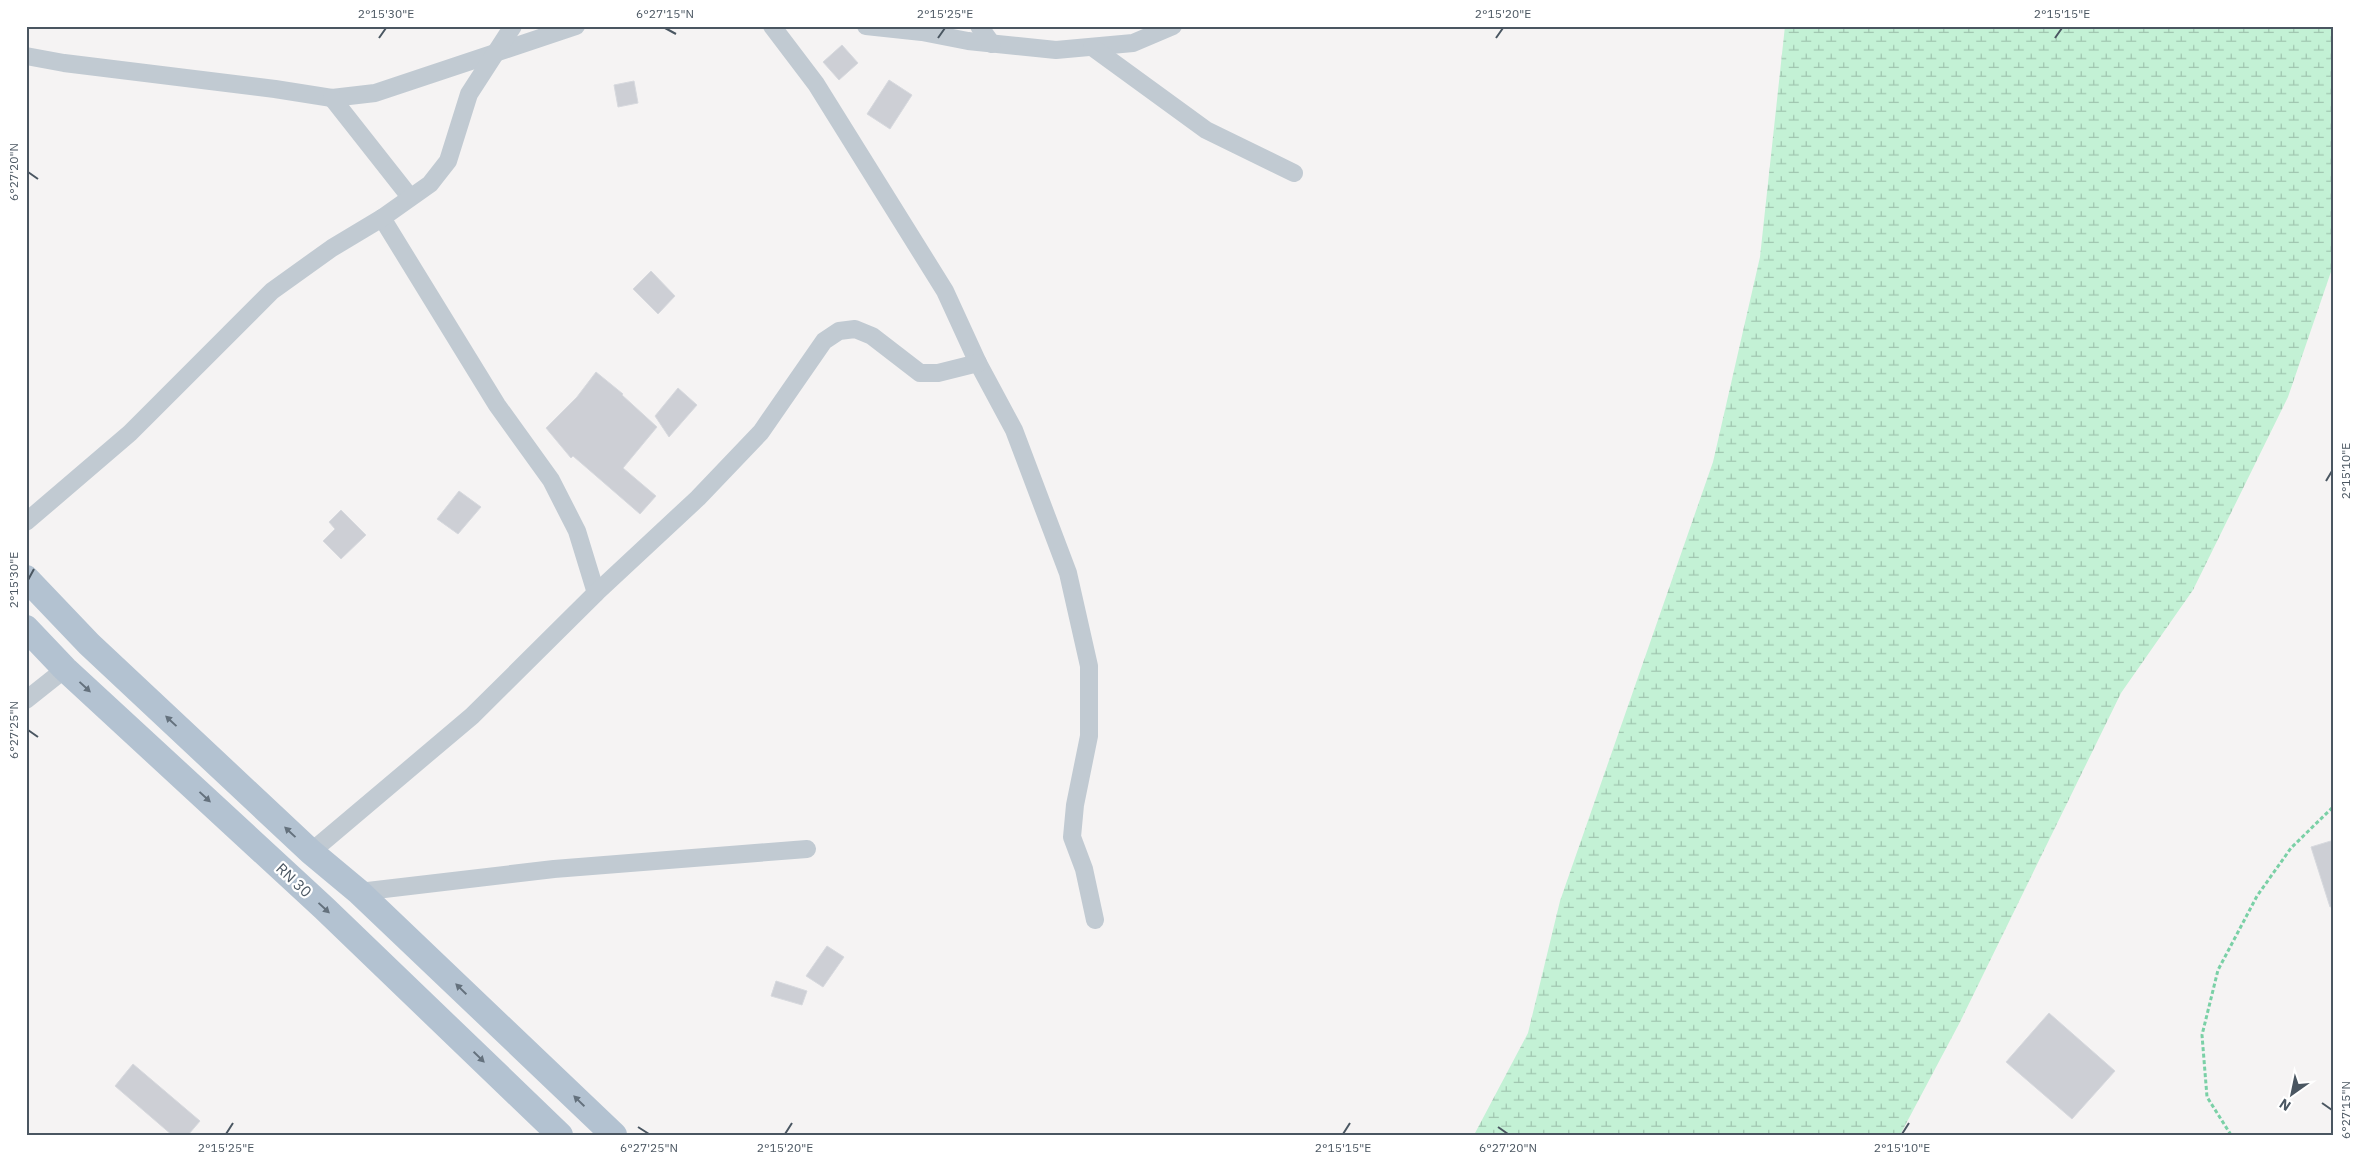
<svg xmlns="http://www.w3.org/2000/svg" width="2360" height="1161" font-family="'IBM Plex Sans',sans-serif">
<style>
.wetland{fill:url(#wetland-marsh)}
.building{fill:#cdcfd5;stroke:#d7d9de}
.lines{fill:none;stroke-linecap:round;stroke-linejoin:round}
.path{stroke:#7ad0a6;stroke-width:3;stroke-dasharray:4 2.5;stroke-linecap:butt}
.minor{stroke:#c1cad2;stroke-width:18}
.primary{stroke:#b3c2d1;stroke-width:26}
.oneway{fill:#64717d}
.ticks{fill:none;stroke:#4a5661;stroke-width:2}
.labels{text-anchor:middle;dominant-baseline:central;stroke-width:4.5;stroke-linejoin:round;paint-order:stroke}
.street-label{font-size:15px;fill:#4a5661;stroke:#fff}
.neatline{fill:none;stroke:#4a5661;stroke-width:2}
.ticks-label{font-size:12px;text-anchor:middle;fill:#4a5661}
</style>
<defs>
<pattern id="wetland-marsh" width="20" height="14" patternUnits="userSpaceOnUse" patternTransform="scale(1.25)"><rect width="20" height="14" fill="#c3f1d5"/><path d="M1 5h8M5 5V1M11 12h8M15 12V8" fill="none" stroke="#a0c6b0"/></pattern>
</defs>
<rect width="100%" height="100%" fill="#f5f3f3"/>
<!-- wetland -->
<polygon class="wetland" points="1785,26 2334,26 2334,263 2288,397 2193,590 2121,693 1960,1022 1900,1135 1474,1135 1528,1033 1560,901 1713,462 1760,257"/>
<!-- building -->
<g class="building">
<polygon points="842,45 858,63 839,80 823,62"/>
<polygon points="889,80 912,95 890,129 867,114"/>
<polygon points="634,81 638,103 618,107 614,85"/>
<polygon points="651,271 675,296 658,314 633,289"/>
<polygon points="596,372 623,394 622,395 657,427 623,468 656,496 640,514 573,456 571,458 546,428 577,397"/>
<polygon points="678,388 697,405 669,437 655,416"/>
<polygon points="459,491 481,507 458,534 437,519"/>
<polygon points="341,510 366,535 341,559 323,541 335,529 329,522"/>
<polygon points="2334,840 2334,906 2330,907 2311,847"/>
<polygon points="827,946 844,957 823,987 806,976"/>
<polygon points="776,981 807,991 802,1005 771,996"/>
<polygon points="2049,1013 2115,1071 2072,1119 2006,1062"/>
<polygon points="133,1064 200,1121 188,1135 172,1135 115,1086"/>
</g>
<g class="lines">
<!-- path -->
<polyline class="path" points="2231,1135 2207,1097 2202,1035 2218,970 2257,896 2291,848 2334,806"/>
<!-- minor -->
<g class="minor">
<polyline points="772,26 816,84 945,291 978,363 1014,430 1068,573 1089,666 1089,736 1075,805 1072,837 1084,869 1095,920"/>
<polyline points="866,26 922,32 968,41 1056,50 1133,43 1173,26"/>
<polyline points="979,26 992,44"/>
<polyline points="1092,47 1206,130 1294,173"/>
<polyline points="26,56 64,63 275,89 332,98 375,93 576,26"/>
<polyline points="332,98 410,197"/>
<polyline points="382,218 497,405 551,480 577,531 596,593"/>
<polyline points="26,522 130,433 272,291 332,248 382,218 430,184 448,161 469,94 513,26"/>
<polyline points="26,700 65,669"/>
<polyline points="311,852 472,716 596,593 698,498 761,432 824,341 839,331 855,329 872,336 920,373 938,373 978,363"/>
<polyline points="359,892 554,869 807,849"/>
</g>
<!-- primary -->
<g class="primary">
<polyline points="26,578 89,644 311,852 359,892 614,1135"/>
<polyline points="26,628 65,669 324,908 560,1135"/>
</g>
</g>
<!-- one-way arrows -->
<defs><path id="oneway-solid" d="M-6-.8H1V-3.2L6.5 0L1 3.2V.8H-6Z" transform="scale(1.25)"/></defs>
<g class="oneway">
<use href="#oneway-solid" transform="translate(85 687) rotate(43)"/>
<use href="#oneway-solid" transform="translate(171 721) rotate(-137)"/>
<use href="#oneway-solid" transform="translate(205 797) rotate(43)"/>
<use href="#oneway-solid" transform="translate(290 832) rotate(-137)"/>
<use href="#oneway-solid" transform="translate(324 908) rotate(43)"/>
<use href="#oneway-solid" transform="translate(461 989) rotate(-136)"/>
<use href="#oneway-solid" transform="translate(479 1057) rotate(44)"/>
<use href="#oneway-solid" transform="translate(579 1101) rotate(-136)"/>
</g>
<!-- ticks -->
<path class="ticks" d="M665 28 676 34M379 38 386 28M938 38 945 28M1496 38 1503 28M2055 38 2062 28M28 172 38 179M2326 481 2332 471M28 580 34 569M28 730 38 737M2322 1103 2332 1110M638 1127 649 1134M1498 1127 1508 1134M226 1134 233 1123M785 1134 792 1123M1343 1134 1350 1123M1902 1134 1909 1123"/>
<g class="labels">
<!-- street labels -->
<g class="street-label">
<text transform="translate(294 880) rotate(43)">RN 30</text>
</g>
</g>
<!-- border -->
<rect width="2360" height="1161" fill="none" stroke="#ffffff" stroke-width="55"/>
<!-- north arrow -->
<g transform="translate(2292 1094) rotate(213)" stroke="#ffffff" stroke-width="4" paint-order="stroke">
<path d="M0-4L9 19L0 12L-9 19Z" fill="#4a5661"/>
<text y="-8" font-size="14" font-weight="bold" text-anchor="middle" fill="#4a5661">N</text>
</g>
<rect x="28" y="28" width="2304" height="1106" class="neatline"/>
<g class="ticks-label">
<text x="386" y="18">2°15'30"E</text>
<text x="665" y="18">6°27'15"N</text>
<text x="945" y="18">2°15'25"E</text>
<text x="1503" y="18">2°15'20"E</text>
<text x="2062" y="18">2°15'15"E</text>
<text transform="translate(14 172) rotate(-90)" y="4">6°27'20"N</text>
<text transform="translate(2346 471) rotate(-90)" y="4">2°15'10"E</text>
<text transform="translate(14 580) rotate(-90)" y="4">2°15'30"E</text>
<text transform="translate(14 730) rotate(-90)" y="4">6°27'25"N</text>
<text transform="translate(2346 1110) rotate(-90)" y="4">6°27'15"N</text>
<text x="226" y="1152">2°15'25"E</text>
<text x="649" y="1152">6°27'25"N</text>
<text x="785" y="1152">2°15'20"E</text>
<text x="1343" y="1152">2°15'15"E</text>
<text x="1508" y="1152">6°27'20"N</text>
<text x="1902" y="1152">2°15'10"E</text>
</g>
</svg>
